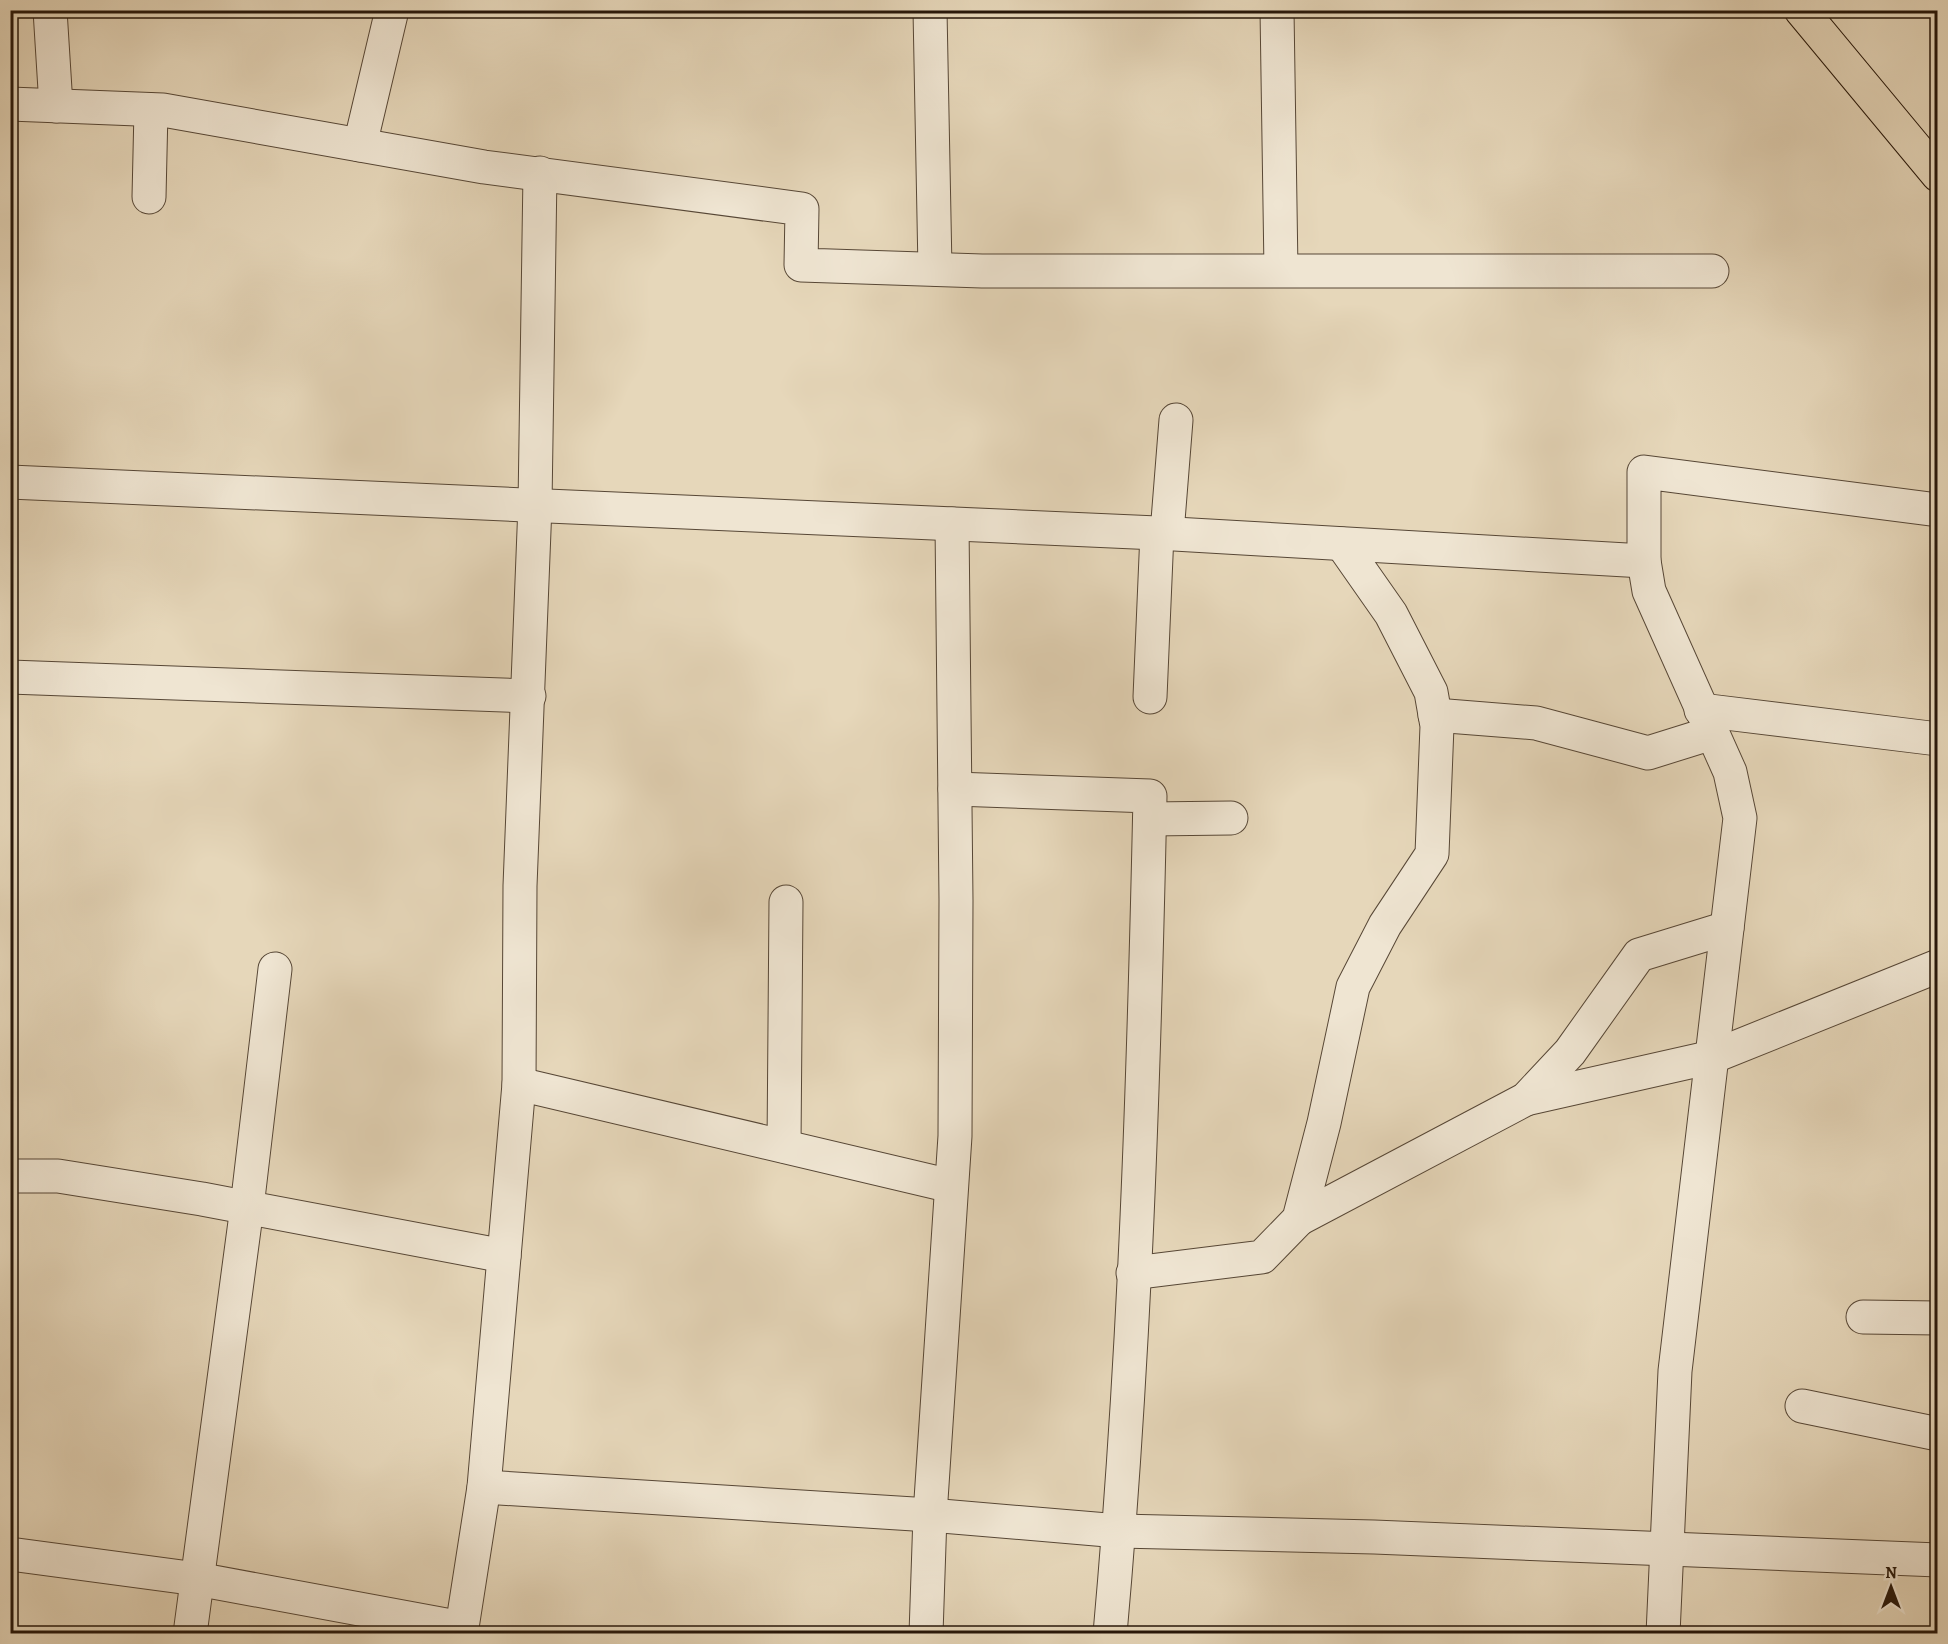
<svg xmlns="http://www.w3.org/2000/svg" width="1948" height="1644" font-family="Alegreya,serif">
<style>
.lines{fill:none;stroke-linecap:round;stroke-linejoin:round}
.street-casing{stroke:#574736;stroke-width:35}
.primary-casing{stroke:#27170a;stroke-width:35}
.street{stroke:#efe5d2;stroke-width:33}
.primary{stroke:#e6d7ba;stroke-width:33}
</style>
<rect width="100%" height="100%" fill="#e6d7ba"/>
<filter id="stains"><feTurbulence type="fractalNoise" baseFrequency=".00333" numOctaves="4"/><feColorMatrix values="0 0 0 0 .2 0 0 0 0 .09 0 0 0 0 .02 0 0 0 .5 -.17"/></filter>
<radialGradient id="worn" r=".72"><stop offset=".6" stop-color="#630" stop-opacity="0"/><stop offset="1" stop-color="#630" stop-opacity=".3"/></radialGradient>
<g class="lines">
<!-- street casing -->
<g class="street-casing">
<g id="street">
<polyline points="50,10 56,106"/>
<polyline points="930,10 935,269"/>
<polyline points="1277,10 1281,270"/>
<polyline points="10,104 163,110 484,167 802,209 801,265 982,271 1712,271"/>
<polyline points="360,145 392,10"/>
<polyline points="149,197 151,110"/>
<polyline points="10,482 1157,533 1644,561"/>
<polyline points="1167,533 1176,420"/>
<polyline points="10,677 529,696"/>
<polyline points="1150,697 1157,533"/>
<polyline points="1701,710 1938,739"/>
<polyline points="1435,715 1536,723 1648,753 1712,733"/>
<path d="M955 789 1150 796C1144 1075 1135 1355 1110 1634"/>
<polyline points="1150,819 1231,818"/>
<polyline points="519,1084 951,1186"/>
<polyline points="1526,1099 1712,1057 1938,966"/>
<polyline points="784,1146 786,902"/>
<polyline points="10,1176 58,1176 202,1199 504,1256"/>
<polyline points="1299,1219 1526,1099 1570,1052 1639,955 1727,928"/>
<polyline points="1133,1273 1262,1257 1299,1219 1324,1123 1353,987 1385,925 1432,854 1437,726 1431,692 1391,614 1342,544"/>
<polyline points="1863,1317 1938,1318"/>
<polyline points="1802,1406 1938,1434"/>
<polyline points="484,1487 930,1515 1119,1531 1374,1537 1938,1560"/>
<polyline points="10,1554 197,1579 462,1628"/>
<polyline points="190,1634 247,1207 275,969"/>
<polyline points="461,1634 484,1487 519,1084 520,886 535,505 540,173"/>
<polyline points="926,1634 930,1515 955,1136 956,900 952,524"/>
<polyline points="1663,1634 1675,1371 1740,818 1730,772 1649,591 1644,561 1644,472 1938,510"/>
</g>
</g>
<!-- primary casing -->
<g class="primary-casing">
<polyline id="primary" points="1801,10 1938,175"/>
</g>
<!-- street -->
<use href="#street" class="street"/>
<!-- primary -->
<use href="#primary" class="primary"/>
</g>
<!-- margin -->
<rect width="1948" height="1644" fill="none" stroke="#e6d7ba" stroke-width="36"/>
<rect x="12" y="12" width="1924" height="1620" fill="none" stroke="#27170a" stroke-width="3"/>
<rect x="18" y="18" width="1912" height="1608" fill="none" stroke="#27170a" stroke-width="1.5"/>
<!-- north arrow -->
<g transform="translate(1891 1587)" stroke="#efe5d2" stroke-width="4.5" paint-order="stroke">
<path d="M0-4.5L10 22L0 15L-10 22Z" fill="#27170a"/>
<text y="-9" font-size="16" font-weight="bold" text-anchor="middle" fill="#27170a">N</text>
</g>
<rect width="100%" height="100%" filter="url(#stains)"/>
<rect width="100%" height="100%" fill="url(#worn)"/>
</svg>
